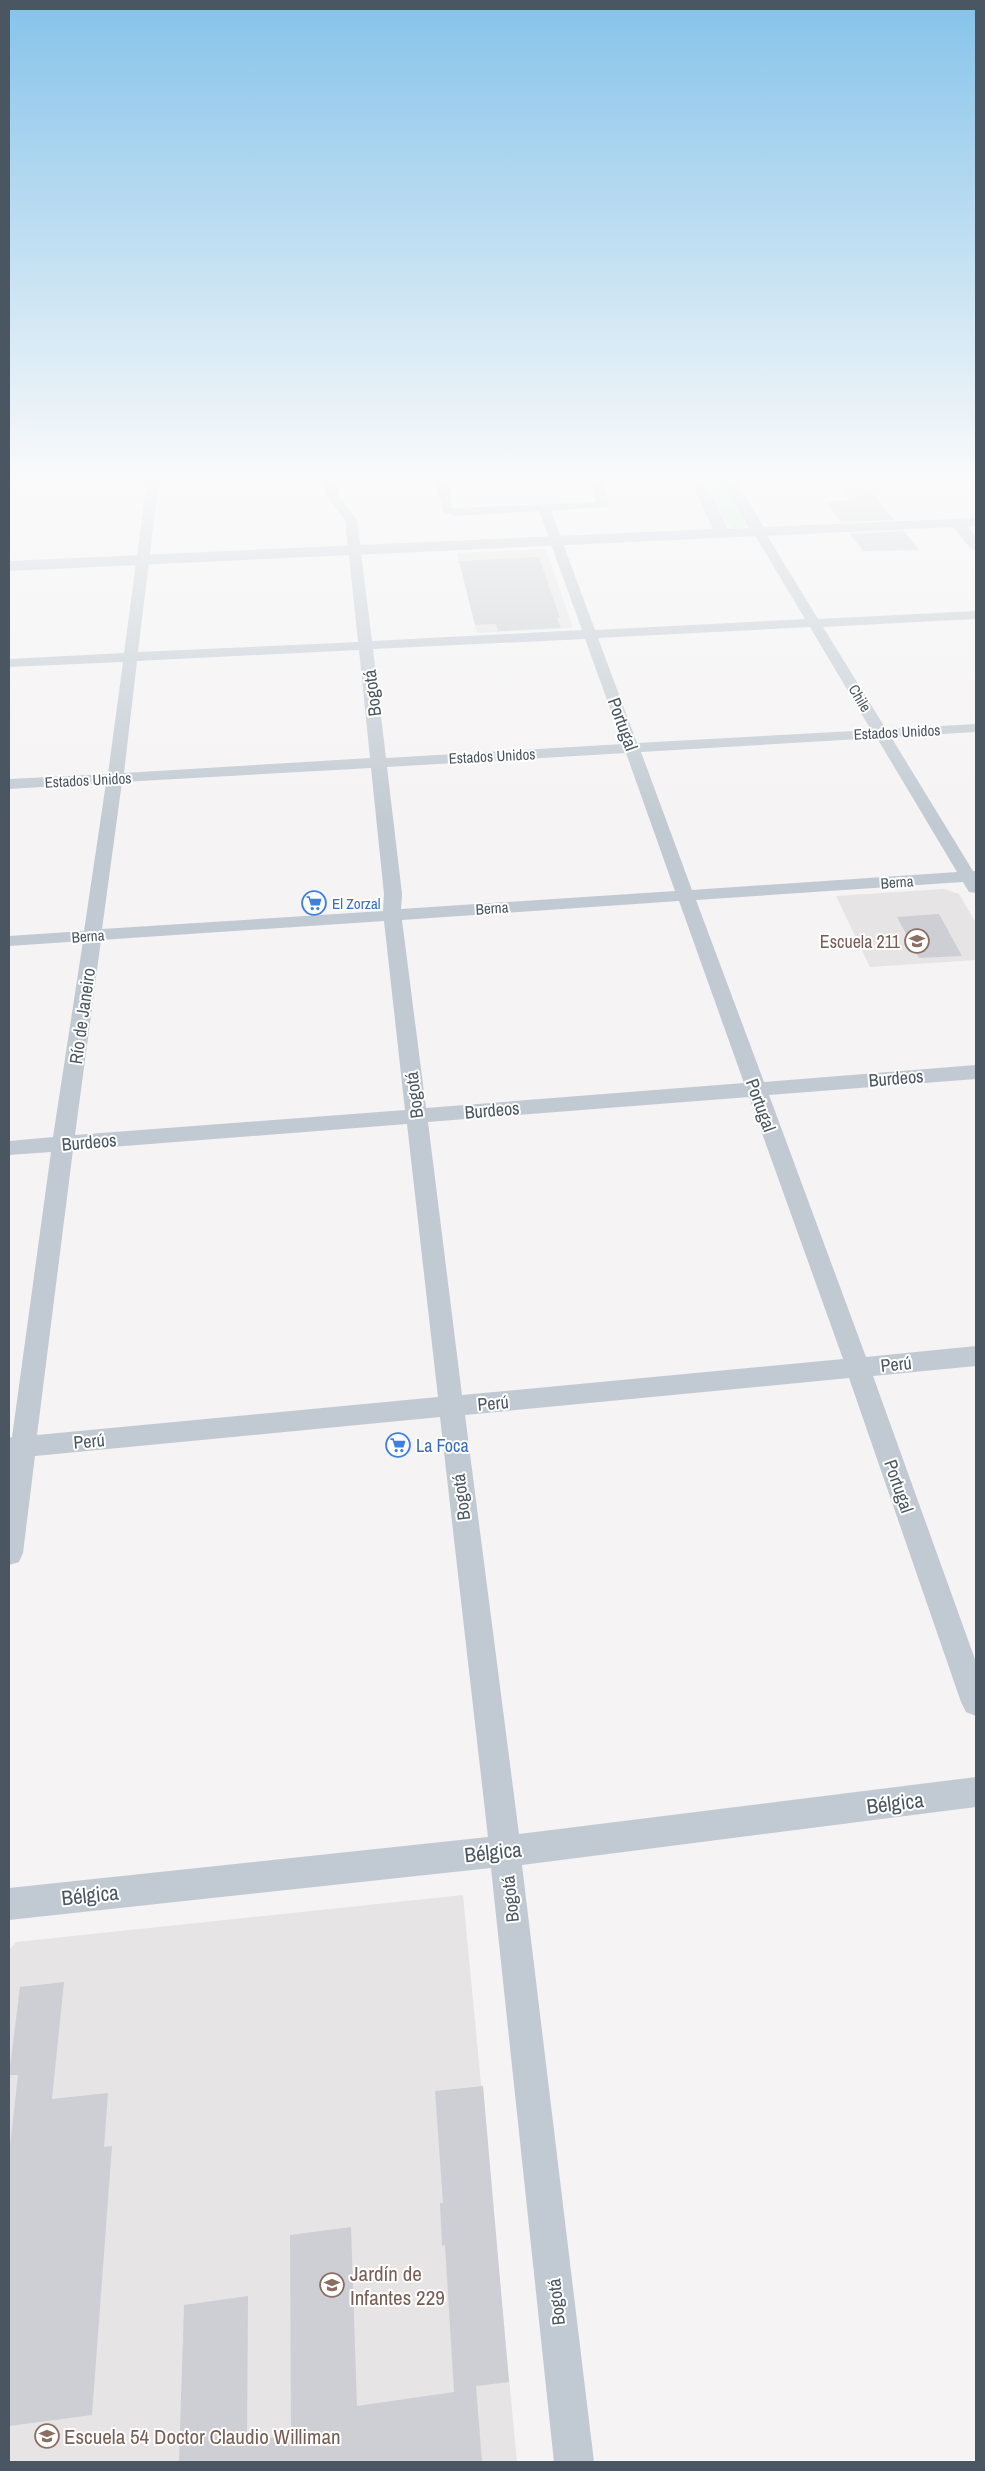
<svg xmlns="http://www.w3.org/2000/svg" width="985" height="2471" font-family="'Archivo Narrow',sans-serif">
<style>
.education{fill:#e6e4e5}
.green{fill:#c3f1d5}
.building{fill:#cdcfd5}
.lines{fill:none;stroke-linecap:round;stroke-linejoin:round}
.street{fill:#c1cad2;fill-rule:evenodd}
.secondary{fill:#c1cbd6;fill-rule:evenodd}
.labels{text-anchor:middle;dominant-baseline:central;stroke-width:4;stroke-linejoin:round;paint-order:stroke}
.far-street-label{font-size:15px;fill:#4a5661;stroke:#fff}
.far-shop-label{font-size:15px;fill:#366cbe;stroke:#fff;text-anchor:start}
.street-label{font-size:18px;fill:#4a5661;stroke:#fff}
.education-label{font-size:18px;fill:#785e54;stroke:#fff;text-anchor:end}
.shop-label{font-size:18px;fill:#366cbe;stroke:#fff;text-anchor:start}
.near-street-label{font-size:21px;fill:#4a5661;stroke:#fff}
.near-education-label{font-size:21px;fill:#785e54;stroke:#fff;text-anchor:start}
</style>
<rect width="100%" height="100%" fill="#f5f3f3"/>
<!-- education -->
<g class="education">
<polygon points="546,549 573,628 477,633 457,553"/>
<polygon points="944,889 959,894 976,923 976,960 870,967 836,896"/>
<polygon points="463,1895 517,2462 9,2462 9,1950 16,1942"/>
</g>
<!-- green -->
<polygon class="green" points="705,479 722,479 747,526 735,529 727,525"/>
<!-- building -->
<g class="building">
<polygon points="868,487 894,520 841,522 826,502 850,501 841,488"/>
<polygon points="904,531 919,550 863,551 850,534"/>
<polygon points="539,557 560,618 557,618 561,628 498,631 496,624 475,625 459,561"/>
<polygon points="939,914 962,956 919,958 897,917"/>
<polygon points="64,1982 52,2099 108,2093 104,2147 112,2146 92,2415 9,2426 9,2154 18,2075 9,2075 20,1987"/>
<polygon points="483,2086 509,2382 476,2386 482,2462 179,2462 184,2305 248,2296 247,2441 291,2435 290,2235 351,2227 357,2406 454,2392 445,2245 442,2246 440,2203 443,2203 435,2091"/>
</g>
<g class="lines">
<!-- street -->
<g class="street">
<polygon points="9,479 19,479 9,483"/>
<path d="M147 479H159L138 652 358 642 345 520 326 495 323 479H335L338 495 357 520 372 641 582 630 539 511 456 516 443 512 436 479H448L452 508H456L596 502 589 479H601L609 504 607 506 551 511 595 630 805 619 753 532 759 528 765 532 818 619 976 611V619L823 627 886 729 976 724V732L891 737 973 871H976V893L969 892 963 882 696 900 764 1082 976 1065V1079L769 1095 866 1357 976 1346V1366L873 1376 976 1662V1716L966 1712 961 1702 849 1378 465 1415 519 1834 976 1777V1807L522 1865 594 2462H554L491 1868 9 1920V1888L488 1837 440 1417 35 1456 23 1553 19 1562 9 1565V1438L12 1437 51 1152 9 1155V1141L53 1137 83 941 9 946V936L84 931 106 783 9 789V779L108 774 123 662 9 667V659L124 653ZM810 627 871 730 637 743 598 638ZM585 639 623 744 386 758 373 649ZM359 650 370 758 124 773 137 661ZM877 738 957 872 692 890 641 752ZM626 753 675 891 401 909 402 894 387 767ZM371 768 384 894 383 911 102 929 122 782ZM679 901 744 1083 426 1108 402 920ZM384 921 405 1110 75 1135 101 940ZM749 1097 843 1359 462 1395 428 1122ZM407 1124 438 1397 37 1435 73 1150Z"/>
</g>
<!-- secondary -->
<polygon class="secondary" points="690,479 704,479 728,529 749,528 721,479 735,479 764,527 976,518 976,526 968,527 976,537 976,550 971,549 953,527 9,571 9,561 713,529"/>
</g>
<!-- sky -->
<linearGradient id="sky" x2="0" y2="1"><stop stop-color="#85c3ea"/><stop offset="0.58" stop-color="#fafafa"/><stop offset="1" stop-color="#fafafa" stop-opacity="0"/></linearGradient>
<rect width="985" height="825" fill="url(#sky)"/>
<!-- icons -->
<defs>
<g id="supermarket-ring" transform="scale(1.25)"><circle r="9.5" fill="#fff" stroke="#3f7fe0" stroke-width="1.5"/><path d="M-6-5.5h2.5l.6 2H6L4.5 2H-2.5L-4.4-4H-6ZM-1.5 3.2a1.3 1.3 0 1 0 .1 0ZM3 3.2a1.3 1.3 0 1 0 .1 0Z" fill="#3f7fe0"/></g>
<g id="school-ring" transform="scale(1.25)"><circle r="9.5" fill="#fff" stroke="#8d6e63" stroke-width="1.5"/><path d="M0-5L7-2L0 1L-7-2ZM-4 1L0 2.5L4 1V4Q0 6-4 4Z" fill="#8d6e63"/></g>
</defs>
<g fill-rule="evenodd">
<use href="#supermarket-ring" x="314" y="903"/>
<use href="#school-ring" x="917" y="941"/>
<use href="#supermarket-ring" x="398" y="1445"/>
<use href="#school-ring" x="332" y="2285"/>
<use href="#school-ring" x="47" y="2436"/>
</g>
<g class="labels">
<!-- far-street labels -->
<g class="far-street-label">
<text transform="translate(860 698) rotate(59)">Chile</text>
<text transform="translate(897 732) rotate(-3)">Estados Unidos</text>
<text transform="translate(492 756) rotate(-3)">Estados Unidos</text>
<text transform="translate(88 780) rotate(-3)">Estados Unidos</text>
<text transform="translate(897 882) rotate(-4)">Berna</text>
<text transform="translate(492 908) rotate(-4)">Berna</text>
<text transform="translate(88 936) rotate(-4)">Berna</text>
</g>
<!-- far-shop labels -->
<g class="far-shop-label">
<text x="332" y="903">El Zorzal</text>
</g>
<!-- street labels -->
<g class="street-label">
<text transform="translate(372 693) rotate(-97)">Bogotá</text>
<text transform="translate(623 724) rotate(70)">Portugal</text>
<text transform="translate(82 1016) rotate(-82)">Río de Janeiro</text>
<text transform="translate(896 1078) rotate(-5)">Burdeos</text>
<text transform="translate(414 1095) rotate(-97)">Bogotá</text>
<text transform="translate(761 1105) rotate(70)">Portugal</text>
<text transform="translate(492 1110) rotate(-5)">Burdeos</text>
<text transform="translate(89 1142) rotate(-5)">Burdeos</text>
<text transform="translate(896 1364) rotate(-6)">Perú</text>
<text transform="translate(493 1403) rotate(-5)">Perú</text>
<text transform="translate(89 1441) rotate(-5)">Perú</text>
<text transform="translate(899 1486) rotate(71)">Portugal</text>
<text transform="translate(461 1497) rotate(-97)">Bogotá</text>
<text transform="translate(510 1899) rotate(-96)">Bogotá</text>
<text transform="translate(556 2302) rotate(-96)">Bogotá</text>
</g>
<!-- education labels -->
<g class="education-label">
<text x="900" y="941">Escuela 211</text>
</g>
<!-- shop labels -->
<g class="shop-label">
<text x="416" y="1445">La Foca</text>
</g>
<!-- near-street labels -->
<g class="near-street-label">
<text transform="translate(895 1803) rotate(-7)">Bélgica</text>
<text transform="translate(493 1852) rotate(-6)">Bélgica</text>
<text transform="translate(90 1895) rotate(-6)">Bélgica</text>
</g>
<!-- near-education labels -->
<g class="near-education-label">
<text x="350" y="2273">Jardín de<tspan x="350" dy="24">Infantes 229</tspan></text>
<text x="64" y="2436">Escuela 54 Doctor Claudio Williman</text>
</g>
</g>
<!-- border -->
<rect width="985" height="2471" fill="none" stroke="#4a5661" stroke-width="20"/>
</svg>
